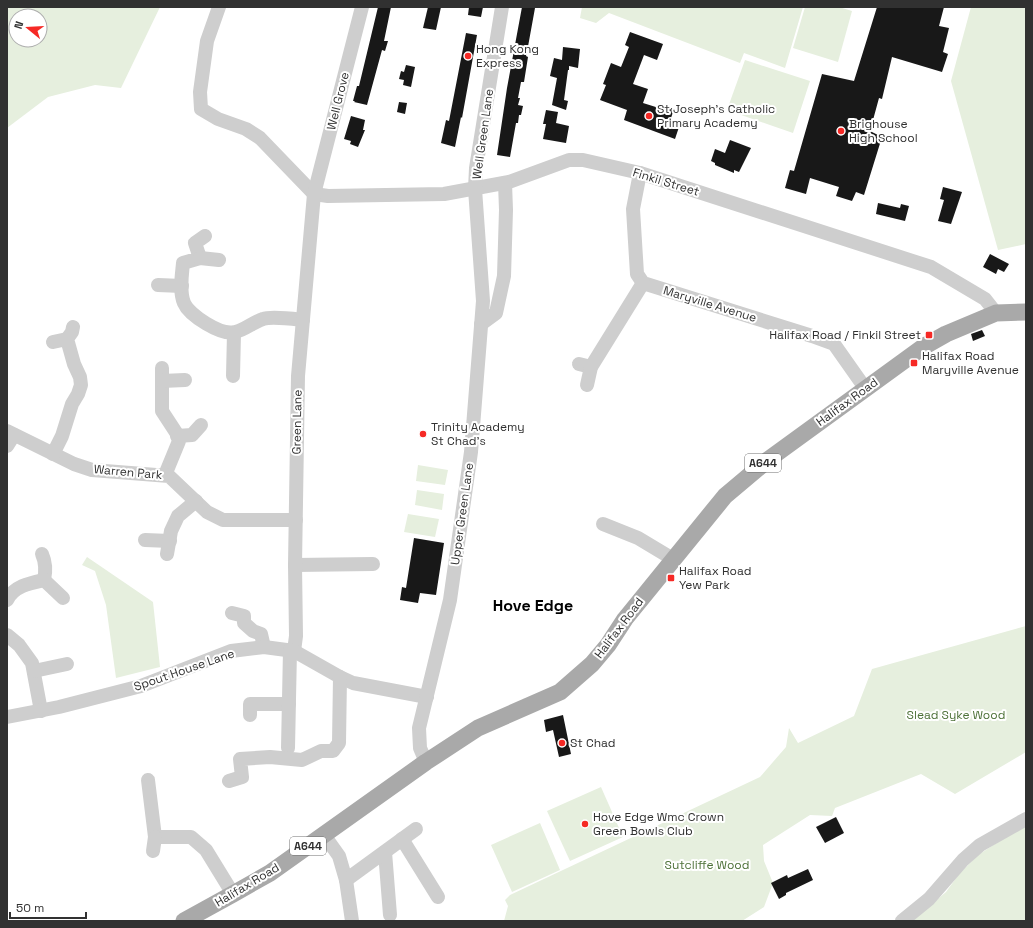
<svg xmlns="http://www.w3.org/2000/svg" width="1033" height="928" font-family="'Space Grotesk',sans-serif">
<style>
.green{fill:#e6efde;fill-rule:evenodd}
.building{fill:#181818}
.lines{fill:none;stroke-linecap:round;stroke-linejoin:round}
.minor{stroke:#cecece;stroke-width:14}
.major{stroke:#a9a9a9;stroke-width:17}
.poi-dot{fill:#f62925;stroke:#fff;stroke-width:1.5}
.labels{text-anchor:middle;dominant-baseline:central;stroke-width:4;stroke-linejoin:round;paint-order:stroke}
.shield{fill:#fff;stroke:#6f6f6f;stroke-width:1}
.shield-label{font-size:11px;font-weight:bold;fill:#313131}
.poi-label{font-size:12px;fill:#313131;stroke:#fff;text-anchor:start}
.street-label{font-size:12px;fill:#313131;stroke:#fff}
.park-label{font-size:12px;fill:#4e7239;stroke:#fff}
.district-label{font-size:16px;font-weight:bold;fill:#000;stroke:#fff}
</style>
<rect width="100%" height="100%" fill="#fff"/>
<!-- green -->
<g class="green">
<path d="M7 7H160L121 88 95 85 48 97 7 128ZM16 16H40V40H16Z"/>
<polygon points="582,7 803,7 785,68 744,53 740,63 609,13 596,23 580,18"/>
<polygon points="805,7 839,7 852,11 838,62 793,48"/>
<polygon points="971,7 1026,7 1026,244 998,250 951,81"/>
<polygon points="745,60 810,81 793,133 727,110"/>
<polygon points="418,465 448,470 445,485 416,481"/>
<polygon points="417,490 444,494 442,510 415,505"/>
<polygon points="408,514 439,519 435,537 404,532"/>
<polygon points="87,557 153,602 160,667 116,678 106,605 95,571 82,565"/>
<polygon points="1026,626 1026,752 955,794 921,774 835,808 832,816 810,815 763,845 764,861 773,883 764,907 742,921 504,921 508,906 505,900 510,895 760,777 786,747 789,728 798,743 854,716 872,669"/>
<polygon points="601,787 623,837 570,861 547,811"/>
<polygon points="540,823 560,870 512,892 491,845"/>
<polygon points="1026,824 1026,921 912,921 946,892 959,874 978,855"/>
</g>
<!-- building -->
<g class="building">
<polygon points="378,7 391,7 384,41 388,41 385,51 382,50 367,105 354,102 355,101 353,101 357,86 359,86"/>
<polygon points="428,7 441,7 436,30 423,28"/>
<polygon points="469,7 483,7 481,17 468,15"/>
<polygon points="522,7 535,8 527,52 526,56 528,57 524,82 521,82 518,98 520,98 518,105 523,106 521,115 519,115 518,123 516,123 510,157 497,155 507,88"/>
<polygon points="877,7 944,7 939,26 949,28 943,52 948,54 942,72 892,57 882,99 879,98 870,131 882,137 864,195 856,192 852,201 836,196 839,187 810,178 806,194 785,188 790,170 794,171 822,74 854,81"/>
<polygon points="630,32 663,44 657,60 644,55 633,84 648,89 643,103 659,108 660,104 674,109 669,124 679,127 675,139 624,120 627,110 600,100 606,85 603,84 611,63 621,67 629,47 625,45"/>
<polygon points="466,33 477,35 462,118 461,117 455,147 441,143 446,120 449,121"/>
<polygon points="563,47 580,49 578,68 569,66 569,70 568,70 564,100 568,101 566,110 552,105 557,78 550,76 554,58 562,60"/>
<polygon points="406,65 415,67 411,87 403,85 404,80 399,79 401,71 404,72"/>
<polygon points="399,102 407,103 405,114 397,112"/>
<polygon points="546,110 558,112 556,123 569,126 566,143 543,139 546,124 543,124"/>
<polygon points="351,116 365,120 363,130 365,130 358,147 350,144 351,141 344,139"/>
<polygon points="730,140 751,148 739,172 734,170 734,173 715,165 715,163 711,161 715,149 725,153"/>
<polygon points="943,187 962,192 951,224 938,221 944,200 940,199"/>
<polygon points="878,203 900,208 901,204 909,206 905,221 876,214"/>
<polygon points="990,254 1009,264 1004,272 998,269 996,274 983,267"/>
<polygon points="982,330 985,336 973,341 971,334"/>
<polygon points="414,538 444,543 436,595 420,593 418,603 400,600 402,587 406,588"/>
<polygon points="563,715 571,754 559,757 553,730 546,732 544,720"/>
<polygon points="836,817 844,833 825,843 816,827"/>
<polygon points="808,869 813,880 786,893 786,895 779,899 771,883 787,875 788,878"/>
</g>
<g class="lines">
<!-- minor -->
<g class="minor">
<polyline points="219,7 207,41 200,92 201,109 218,119 246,129 260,138 314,194"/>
<polyline points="640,173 633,209 637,274 643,283 812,336 834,344 865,388"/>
<polyline points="314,194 328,196 444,194 509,182 569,160 583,160 640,173 931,267 985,299 996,313"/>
<path d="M205 236 195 243 200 258 183 263C182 275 179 291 184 303 189 315 221 336 235 332 245 330 253 322 263 319 271 316 294 319 303 320"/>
<polyline points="200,258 219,260"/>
<polyline points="158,285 182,286"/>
<polyline points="481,324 496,313 504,276 506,210 505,183"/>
<polyline points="53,342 67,339"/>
<polyline points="579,364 591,367"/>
<polyline points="162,368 162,411 177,434 179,441 165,475"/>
<polyline points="233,376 234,333"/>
<polyline points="162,381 185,380"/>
<polyline points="587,385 591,367 643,283"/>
<polyline points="7,431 74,464 92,470 169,476 207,512 223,520 296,520"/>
<polyline points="177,436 192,435 201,425"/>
<polyline points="7,446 14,435"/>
<polyline points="53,454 62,436 72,404 78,394 81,385 80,377 74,364 67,339 72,332 73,327"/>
<polyline points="603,524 638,538 673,559"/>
<polyline points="145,540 170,541"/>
<path d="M42 554C46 563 46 571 44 580"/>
<polyline points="167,554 171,531 178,516 196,501"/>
<polyline points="295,565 373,564"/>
<path d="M7 600C14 586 30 583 44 580L63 598"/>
<polyline points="232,613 244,616 244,623 253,631 261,634 264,647"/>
<polyline points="7,635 19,645 32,663 41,711"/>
<polyline points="294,651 296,636 295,565 298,376 314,194 362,7"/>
<polyline points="34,671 67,664"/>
<polyline points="250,715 250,704 289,704"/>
<polyline points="7,717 59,707 141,686 231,651 264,647 294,651 340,677 353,683 427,697"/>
<polyline points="288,748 290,650"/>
<polyline points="426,762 420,748 419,728 450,600 471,452 483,301 475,189 476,168 502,7"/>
<polyline points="148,780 155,837 191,837 206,850 233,894"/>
<polyline points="229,781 242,777 240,759 270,757 302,760 321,751 333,751 339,743 340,677"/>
<polyline points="324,835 339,856 346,880 352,921"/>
<polyline points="402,839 438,897"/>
<polyline points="153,851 155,837"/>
<polyline points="385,852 390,915"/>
<polyline points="346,880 416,829"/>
<polyline points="902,921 929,899 963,860 980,845 1026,819"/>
</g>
<!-- major -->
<polyline class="major" points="184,921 233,894 270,873 426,762 478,728 560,692 592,664 608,645 625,619 725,496 769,459 923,347 946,334 996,313 1026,312"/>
</g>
<!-- markers -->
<g class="poi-dot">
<circle cx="468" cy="56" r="4"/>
<circle cx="649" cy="116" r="4"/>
<circle cx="841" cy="131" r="4"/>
<rect x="925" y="331" width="8" height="8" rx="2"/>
<rect x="910" y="359" width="8" height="8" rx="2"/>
<circle cx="423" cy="434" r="4"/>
<rect x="667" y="574" width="8" height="8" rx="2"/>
<circle cx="562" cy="743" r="4"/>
<circle cx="585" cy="824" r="4"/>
</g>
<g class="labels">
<!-- shield labels -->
<g class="shield">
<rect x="745" y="454" width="36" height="18" rx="3"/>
<rect x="290" y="837" width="36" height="18" rx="3"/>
</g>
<g class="shield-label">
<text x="763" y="463">A644</text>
<text x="308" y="846">A644</text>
</g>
<!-- poi labels -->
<g class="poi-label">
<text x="476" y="49">Hong Kong<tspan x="476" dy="14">Express</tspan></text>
<text x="657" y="109">St Joseph's Catholic<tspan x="657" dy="14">Primary Academy</tspan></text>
<text x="849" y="124">Brighouse<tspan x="849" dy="14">High School</tspan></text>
<text x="921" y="335" text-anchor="end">Halifax Road / Finkil Street</text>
<text x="922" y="356">Halifax Road<tspan x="922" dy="14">Maryville Avenue</tspan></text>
<text x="431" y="427">Trinity Academy<tspan x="431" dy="14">St Chad's</tspan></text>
<text x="679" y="571">Halifax Road<tspan x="679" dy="14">Yew Park</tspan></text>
<text x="570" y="743">St Chad</text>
<text x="593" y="817">Hove Edge Wmc Crown<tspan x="593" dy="14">Green Bowls Club</tspan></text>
</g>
<!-- street labels -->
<g class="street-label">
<text transform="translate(338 101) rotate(-76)">Well Grove</text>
<text transform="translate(483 134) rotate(-82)">Well Green Lane</text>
<text transform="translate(666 182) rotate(17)">Finkil Street</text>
<text transform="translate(710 304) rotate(17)">Maryville Avenue</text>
<text transform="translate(847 402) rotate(-36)">Halifax Road</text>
<text transform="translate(297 422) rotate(-89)">Green Lane</text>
<text transform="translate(128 472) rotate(5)">Warren Park</text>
<text transform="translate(462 514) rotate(-82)">Upper Green Lane</text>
<text transform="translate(619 628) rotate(-53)">Halifax Road</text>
<text transform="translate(184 670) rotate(-19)">Spout House Lane</text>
<text transform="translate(247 885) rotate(-31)">Halifax Road</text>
</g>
<!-- park labels -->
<g class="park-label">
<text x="956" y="715">Slead Syke Wood</text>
<text x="707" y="865">Sutcliffe Wood</text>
</g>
<!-- district labels -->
<g class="district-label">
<text x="533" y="605">Hove Edge</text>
</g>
</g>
<!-- border -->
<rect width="1033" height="928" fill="none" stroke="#313131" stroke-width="16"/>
<!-- north arrow -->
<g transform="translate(28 28) rotate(288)"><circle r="19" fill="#ffffff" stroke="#adadad"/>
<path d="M0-3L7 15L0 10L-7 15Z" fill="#f62925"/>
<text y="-6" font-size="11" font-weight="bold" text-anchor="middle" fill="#313131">N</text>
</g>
<!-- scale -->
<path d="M10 912v6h76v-6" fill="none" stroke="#313131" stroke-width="2"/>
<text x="16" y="912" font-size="12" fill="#313131" stroke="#ffffff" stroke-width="3" paint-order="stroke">50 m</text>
</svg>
